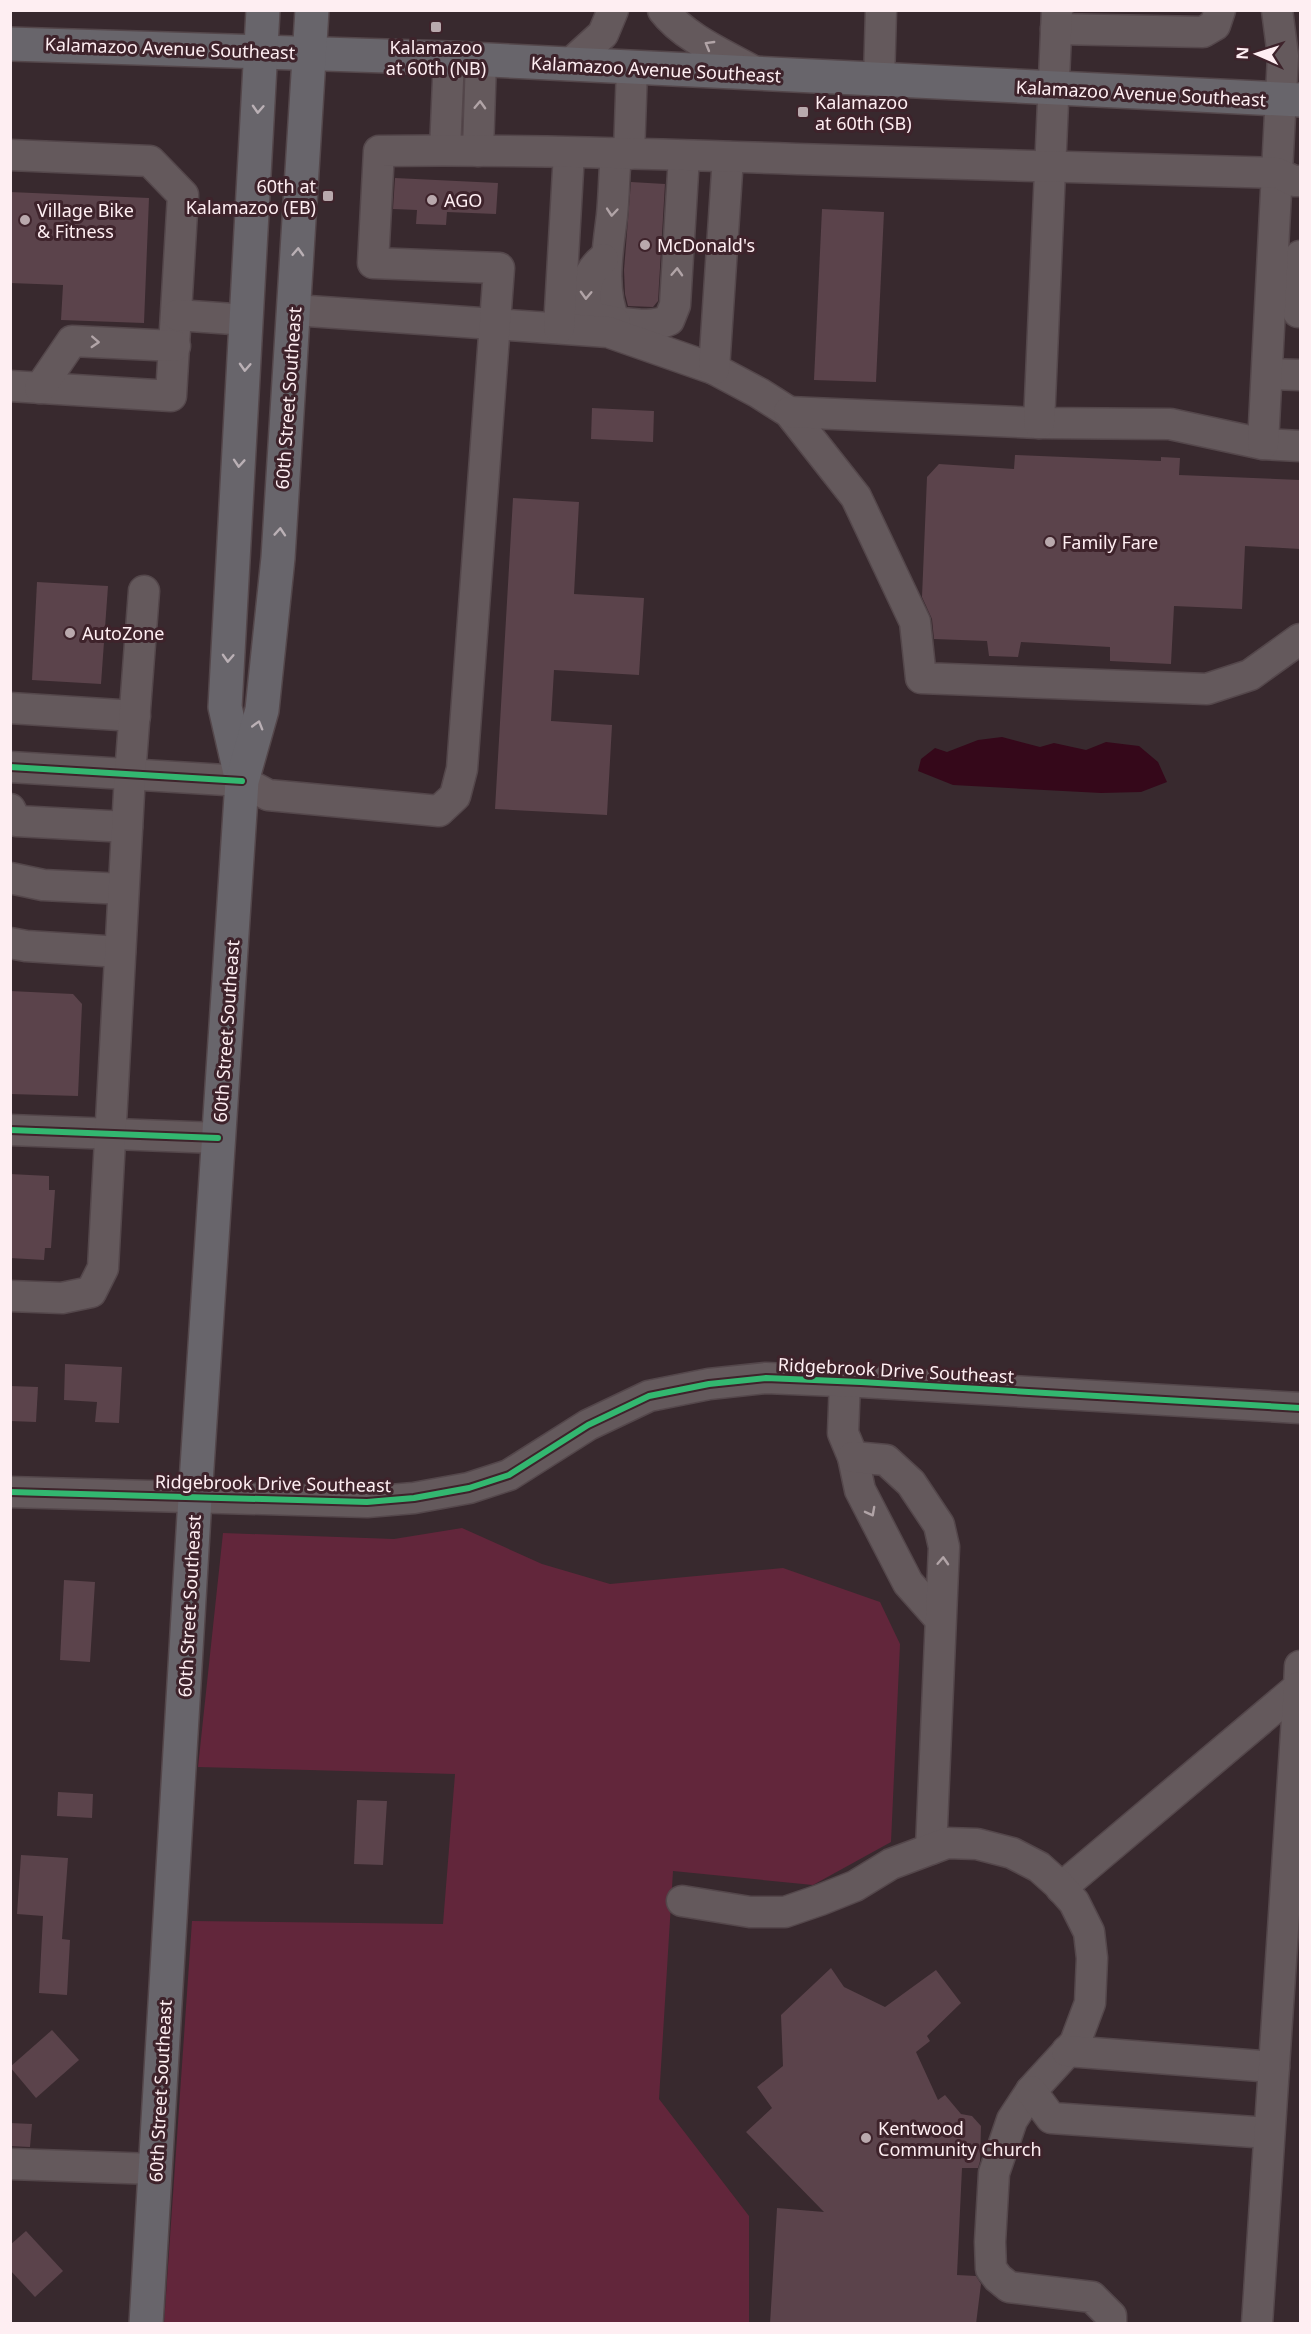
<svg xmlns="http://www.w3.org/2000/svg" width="1311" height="2334" font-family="'Noto Sans',sans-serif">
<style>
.green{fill:#62263b}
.water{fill:#35081a}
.building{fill:#5b434b}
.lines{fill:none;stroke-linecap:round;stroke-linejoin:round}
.minor-casing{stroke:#54474b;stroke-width:33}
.major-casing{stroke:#54474b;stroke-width:36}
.minor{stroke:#64595c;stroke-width:30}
.major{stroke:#68656b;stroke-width:33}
.cycleway-casing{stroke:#3e232b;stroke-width:10}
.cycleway{stroke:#33b770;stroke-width:6}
.oneway{stroke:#b1a4a7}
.oneway2{stroke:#bab0b5}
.poi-dot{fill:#b9a9ad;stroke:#3e232b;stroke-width:2}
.labels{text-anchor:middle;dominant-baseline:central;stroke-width:6;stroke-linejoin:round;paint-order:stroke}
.poi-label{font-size:18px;fill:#feeef2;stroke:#3e232b;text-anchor:start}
.street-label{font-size:18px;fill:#feeef2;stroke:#3e232b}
</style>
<rect width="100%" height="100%" fill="#38292e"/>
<!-- green -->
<polygon class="green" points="462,1528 542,1564 610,1584 783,1568 880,1602 900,1644 891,1842 813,1885 673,1871 659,2099 749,2216 749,2323 164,2324 192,1921 443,1924 455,1774 198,1767 223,1533 394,1539"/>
<!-- water -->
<polygon class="water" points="1002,737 1040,747 1054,743 1086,750 1106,742 1139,746 1158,762 1167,782 1141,792 1101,793 953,785 918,771 921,759 935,748 947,752 978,740"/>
<!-- building -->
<g class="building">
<polygon points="395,178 498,183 496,214 447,212 446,225 416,224 417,210 393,209"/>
<polygon points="631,182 665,184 658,301 653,307 628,306 625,294 624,270"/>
<polygon points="10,192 149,198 144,323 61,320 63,285 10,283"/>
<polygon points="822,209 884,212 876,382 814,380"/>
<polygon points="592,408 654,411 653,442 591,439"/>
<polygon points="1015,455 1161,461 1161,457 1180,458 1179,475 1300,480 1300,549 1245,546 1242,609 1174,606 1171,664 1110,661 1110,647 1021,642 1018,657 989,656 987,641 934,639 932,619 922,597 927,477 939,464 1014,469"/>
<polygon points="513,498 579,502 574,594 644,598 639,675 554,670 551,721 612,725 607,815 495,809"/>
<polygon points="37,582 108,586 101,684 32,680"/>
<polygon points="10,991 73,994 82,1004 78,1096 10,1094"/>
<polygon points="10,1174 49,1176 49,1190 55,1190 51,1248 45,1248 44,1260 10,1258"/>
<polygon points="65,1364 122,1367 119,1423 95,1422 97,1402 64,1400"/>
<polygon points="10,1386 38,1387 36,1422 10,1421"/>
<polygon points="64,1580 95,1582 90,1662 60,1660"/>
<polygon points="58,1792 93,1794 92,1818 57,1816"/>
<polygon points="357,1800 387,1801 383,1865 354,1864"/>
<polygon points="21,1855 68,1858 62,1939 70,1940 67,1995 39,1993 43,1916 17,1914"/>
<polygon points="831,1968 844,1987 885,2007 936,1970 961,2003 927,2036 930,2041 916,2052 938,2100 945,2095 961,2114 972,2116 981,2126 980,2161 978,2168 962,2168 957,2275 976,2276 981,2284 976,2324 770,2324 777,2208 824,2212 746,2132 772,2108 757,2087 783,2066 781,2015"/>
<polygon points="52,2030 79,2060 36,2098 10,2067"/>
<polygon points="10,2123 32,2124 30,2147 10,2146"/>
<polygon points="26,2231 63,2271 35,2297 10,2270 10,2245"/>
</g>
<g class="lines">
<!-- minor casing -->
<g class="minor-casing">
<g id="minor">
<path d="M663 10C684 38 729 57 759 74"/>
<polyline points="1056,29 1203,32 1215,25 1220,10"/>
<polyline points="570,64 603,34 613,10"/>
<polyline points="879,80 881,10"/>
<polyline points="445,150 449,58"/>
<polyline points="478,151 481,59"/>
<path d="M616 153C614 174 614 195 612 215 608 250 600 289 615 322 633 324 653 328 669 320L675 305 684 156"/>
<polyline points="629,154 632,68"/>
<polyline points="10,155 150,161 183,195 171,396 10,386"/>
<path d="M603 259C586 273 582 292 588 313L595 318 615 322"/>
<polyline points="294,310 608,332 714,369 759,393 789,412 856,497 915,622 921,678 1207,689 1250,675 1300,639"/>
<polyline points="1298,312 1300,256"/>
<polyline points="177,315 247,320"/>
<polyline points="559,328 569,153"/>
<polyline points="714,369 728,157"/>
<polyline points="1268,374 1300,375"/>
<polyline points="40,388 72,341 175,346"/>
<polyline points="789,412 1039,423 1170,424 1263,444 1300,446"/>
<polyline points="1039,423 1057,10"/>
<polyline points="1263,444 1283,56 1277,10"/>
<polyline points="10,708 135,716"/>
<path d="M10 767 242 781 268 795 439 811 455 796 462 769 499 268 373 263 379 151C518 149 658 154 797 159 957 165 1117 169 1277 173L1294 181H1300"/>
<polyline points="10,809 16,821 127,827"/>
<polyline points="10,878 43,885 123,889"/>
<polyline points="10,943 26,946 120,952"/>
<polyline points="10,1130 218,1138"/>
<polyline points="10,1296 62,1298 91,1292 103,1268 130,775 144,591"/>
<polyline points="845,1381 843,1433 853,1457 860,1490 908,1583 940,1619"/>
<polyline points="853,1457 886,1460 911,1483 939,1525 944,1547 931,1849"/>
<polyline points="10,1492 367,1502 414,1498 469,1488 509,1475 588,1425 649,1396 709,1384 766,1378 861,1382 1300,1408"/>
<polyline points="1061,1888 1299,1687 1300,1666"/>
<polyline points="682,1901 750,1912 785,1912 820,1900 855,1886 891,1864 947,1843 977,1844 1012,1853 1039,1867 1058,1884 1074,1902 1089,1932 1092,1958 1090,2003 1075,2043 1031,2091 1012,2120 994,2173 990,2242 991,2269 998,2278 1009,2287 1092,2297 1111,2316 1111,2324"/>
<polyline points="1067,2051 1274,2067"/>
<polyline points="1031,2091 1051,2118 1269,2133"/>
<polyline points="10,2164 155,2169"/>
<polyline points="1257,2324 1299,1687"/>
</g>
</g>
<!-- major casing -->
<g class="major-casing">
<g id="major">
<polyline points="10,44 449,58 1300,100"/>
<polyline points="241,777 225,707 263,10"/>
<polyline points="146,2324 195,1498 242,781 262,710 278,558 312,10"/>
</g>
</g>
<!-- minor -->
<use href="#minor" class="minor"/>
<!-- major -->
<use href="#major" class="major"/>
<!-- cycleway casing -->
<g class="cycleway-casing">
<g id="cycleway">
<polyline points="10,767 242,781"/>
<polyline points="10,1130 218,1138"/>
<polyline points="10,1492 367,1502 414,1498 469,1488 509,1475 588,1425 649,1396 709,1384 766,1378 861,1382 1300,1408"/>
</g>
</g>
<!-- cycleway -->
<use href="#cycleway" class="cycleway"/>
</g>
<!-- one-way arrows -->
<defs><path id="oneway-chevron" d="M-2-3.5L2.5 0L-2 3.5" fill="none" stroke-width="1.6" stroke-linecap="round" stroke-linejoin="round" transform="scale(1.5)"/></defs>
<g class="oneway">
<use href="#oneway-chevron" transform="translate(709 45) rotate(-150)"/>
<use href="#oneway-chevron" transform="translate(480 105) rotate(-88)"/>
<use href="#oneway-chevron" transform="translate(612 212) rotate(95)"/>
<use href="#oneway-chevron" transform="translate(677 272) rotate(-87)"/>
<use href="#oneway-chevron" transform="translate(586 295) rotate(92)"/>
<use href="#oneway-chevron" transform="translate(95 342) rotate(3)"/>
<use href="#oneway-chevron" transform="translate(871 1512) rotate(62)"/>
<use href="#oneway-chevron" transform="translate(943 1561) rotate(-87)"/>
</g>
<g class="oneway2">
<use href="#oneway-chevron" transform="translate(258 109) rotate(93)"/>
<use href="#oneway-chevron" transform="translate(298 252) rotate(-87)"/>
<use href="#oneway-chevron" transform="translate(245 367) rotate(93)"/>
<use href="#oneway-chevron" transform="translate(239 463) rotate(94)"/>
<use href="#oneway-chevron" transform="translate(280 532) rotate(-86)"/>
<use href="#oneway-chevron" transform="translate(228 658) rotate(93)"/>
<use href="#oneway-chevron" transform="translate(258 725) rotate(-74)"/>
</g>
<!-- markers -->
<g class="poi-dot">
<rect x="430" y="21" width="12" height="12" rx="3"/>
<rect x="797" y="106" width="12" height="12" rx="3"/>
<rect x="322" y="190" width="12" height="12" rx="3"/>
<circle cx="432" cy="200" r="6"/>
<circle cx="25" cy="220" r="6"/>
<circle cx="645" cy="245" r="6"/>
<circle cx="1050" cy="542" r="6"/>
<circle cx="70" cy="633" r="6"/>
<circle cx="866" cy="2138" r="6"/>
</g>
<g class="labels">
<!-- poi labels -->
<g class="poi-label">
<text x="436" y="47" text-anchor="middle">Kalamazoo<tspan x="436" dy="21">at 60th (NB)</tspan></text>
<text x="815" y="102">Kalamazoo<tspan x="815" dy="21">at 60th (SB)</tspan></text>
<text x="316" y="186" text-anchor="end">60th at<tspan x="316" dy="21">Kalamazoo (EB)</tspan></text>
<text x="444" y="200">AGO</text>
<text x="37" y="210">Village Bike<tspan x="37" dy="21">&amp; Fitness</tspan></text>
<text x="657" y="245">McDonald's</text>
<text x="1062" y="542">Family Fare</text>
<text x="82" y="633">AutoZone</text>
<text x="878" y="2128">Kentwood<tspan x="878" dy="21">Community Church</tspan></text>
</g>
<!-- street labels -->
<g class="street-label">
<text transform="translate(170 48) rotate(2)">Kalamazoo Avenue Southeast</text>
<text transform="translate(656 69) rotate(3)">Kalamazoo Avenue Southeast</text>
<text transform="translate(1141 93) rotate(3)">Kalamazoo Avenue Southeast</text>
<text transform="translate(288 398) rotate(-86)">60th Street Southeast</text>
<text transform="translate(226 1031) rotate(-86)">60th Street Southeast</text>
<text transform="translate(896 1370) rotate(3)">Ridgebrook Drive Southeast</text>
<text transform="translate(273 1483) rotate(1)">Ridgebrook Drive Southeast</text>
<text transform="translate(189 1606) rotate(-87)">60th Street Southeast</text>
<text transform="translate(160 2091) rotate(-87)">60th Street Southeast</text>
</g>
</g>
<!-- border -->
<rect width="1311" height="2334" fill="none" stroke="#feeef2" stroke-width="24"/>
<!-- north arrow -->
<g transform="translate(1257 54) rotate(273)" stroke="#3e232b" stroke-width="4.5" paint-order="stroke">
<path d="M0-4.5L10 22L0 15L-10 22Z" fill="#feeef2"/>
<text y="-9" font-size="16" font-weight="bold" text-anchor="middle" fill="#feeef2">N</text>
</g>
</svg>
